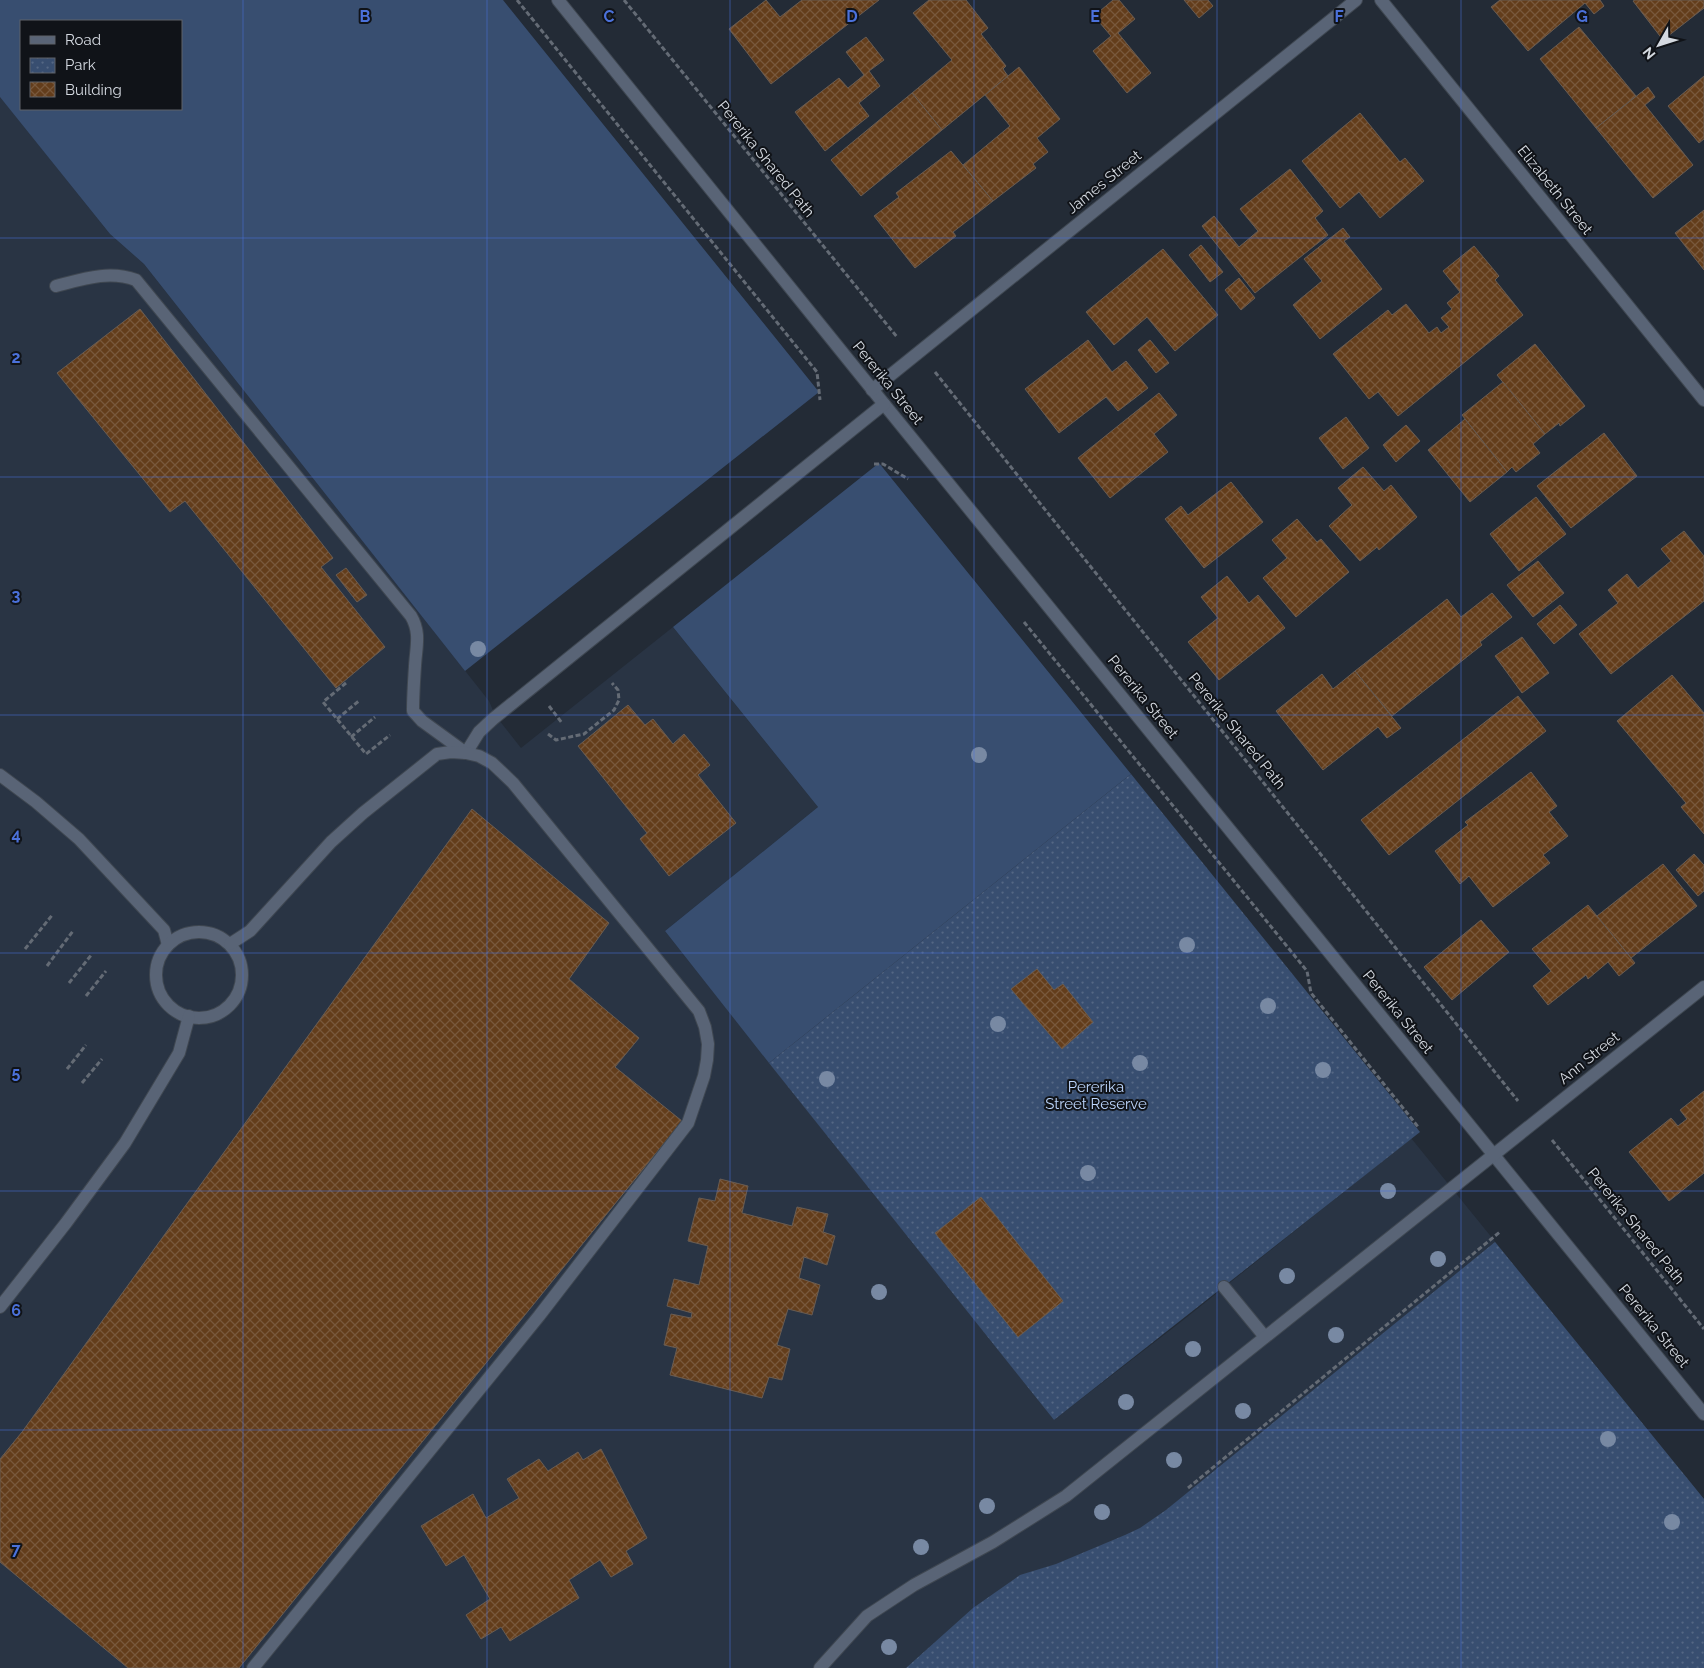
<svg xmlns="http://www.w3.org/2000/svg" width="1704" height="1668" font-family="Raleway,sans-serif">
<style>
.built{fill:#293444}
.grass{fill:#384e70;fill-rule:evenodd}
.park{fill:url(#park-dots)}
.building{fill:url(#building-cross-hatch);stroke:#695c52}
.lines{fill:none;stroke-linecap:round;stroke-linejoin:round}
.minor-casing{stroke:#3f4751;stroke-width:14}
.path{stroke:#646b75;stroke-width:3;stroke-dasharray:5 2.5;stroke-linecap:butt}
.minor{stroke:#596476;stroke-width:12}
.tree{fill:#7889a3}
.grid{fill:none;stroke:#4b71da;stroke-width:1;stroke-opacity:0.55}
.labels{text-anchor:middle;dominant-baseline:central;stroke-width:4;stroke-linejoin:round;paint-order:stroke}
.street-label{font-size:15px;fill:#d4d9e0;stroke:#101318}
.park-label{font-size:15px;fill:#bdd6fd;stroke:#101318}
.grid-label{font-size:16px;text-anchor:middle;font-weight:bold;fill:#4b71da;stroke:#101318;stroke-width:4;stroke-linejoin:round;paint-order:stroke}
</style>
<defs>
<pattern id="park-dots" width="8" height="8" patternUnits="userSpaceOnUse" patternTransform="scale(1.25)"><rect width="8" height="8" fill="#384e70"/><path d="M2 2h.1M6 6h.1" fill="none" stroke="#546784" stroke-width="1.8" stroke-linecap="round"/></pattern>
<pattern id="building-cross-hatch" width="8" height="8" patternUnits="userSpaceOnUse" patternTransform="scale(1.25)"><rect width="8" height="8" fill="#633d1b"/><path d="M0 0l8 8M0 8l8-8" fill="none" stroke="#78583c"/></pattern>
</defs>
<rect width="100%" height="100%" fill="#232b36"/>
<!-- built -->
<polygon class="built" points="0,96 110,234 144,264 489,701 495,715 521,748 673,627 818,807 665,931 1054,1420 1182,1321 1411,1138 1704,1499 1704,1668 0,1668"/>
<!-- grass -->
<g class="grass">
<path d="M0 0H503L819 392 465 671 144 264 110 234 0 97ZM181 21V109H21V21Z"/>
<polygon points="879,463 1131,774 769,1063 665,931 818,807 673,627"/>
</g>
<!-- park -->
<g class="park">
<polygon points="1131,774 1420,1132 1054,1420 769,1063"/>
<polygon points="1495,1242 1704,1499 1704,1668 906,1668 973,1608 1020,1575 1056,1564 1125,1535 1140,1528 1166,1510"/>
</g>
<!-- building -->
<g class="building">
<polygon points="766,0 780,17 802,0 879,0 771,84 729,29"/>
<polygon points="929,0 966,0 988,28 981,34 1006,66 1003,69 1008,76 942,130 912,93 952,60 913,13"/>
<polygon points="1113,0 1119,0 1135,19 1118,33 1151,73 1127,93 1093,51 1111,36 1094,16"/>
<polygon points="1184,0 1208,0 1213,6 1199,18"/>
<polygon points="1500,0 1600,0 1604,6 1594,14 1585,3 1528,51 1491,7"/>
<polygon points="1635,0 1704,0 1704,8 1663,40 1633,1"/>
<polygon points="1579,27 1636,96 1596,128 1540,59"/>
<polygon points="866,37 884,60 869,71 880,86 859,103 869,116 825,151 795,112 839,78 848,88 864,75 846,52"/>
<polygon points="1019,67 1060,119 1037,138 1048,152 1033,164 1036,168 993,201 963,165 1010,126 985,95"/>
<polygon points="1704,76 1704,139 1699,143 1668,106"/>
<polygon points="1648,87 1655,97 1645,105 1693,165 1653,198 1596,128"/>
<polygon points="912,93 942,130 861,196 831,160"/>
<polygon points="1360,113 1400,162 1405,158 1424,181 1380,218 1359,192 1340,208 1302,161"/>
<polygon points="951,151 993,201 953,232 956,236 915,268 874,216 899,197 896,193"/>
<polygon points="1290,169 1323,211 1315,218 1328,235 1255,293 1202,226 1214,216 1239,247 1258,231 1240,209"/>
<polygon points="1704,210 1704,270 1675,233"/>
<polygon points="1343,228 1350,237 1344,241 1382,289 1320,339 1293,305 1322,281 1304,259"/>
<polygon points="1201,245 1223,272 1210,282 1189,255"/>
<polygon points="1474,246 1499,276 1495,280 1523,315 1398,416 1378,392 1369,399 1333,354 1388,310 1392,315 1406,304 1429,333 1437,327 1441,333 1449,327 1441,318 1452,309 1447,303 1460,292 1443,271"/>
<polygon points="1163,249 1218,315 1175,351 1147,317 1114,345 1086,312"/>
<polygon points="1239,278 1255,298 1241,310 1225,290"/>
<polygon points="140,309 333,558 321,567 385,647 336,688 185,501 170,512 57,373"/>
<polygon points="1088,340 1112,372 1126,361 1148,388 1118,411 1106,397 1059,433 1025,389"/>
<polygon points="1150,340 1169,363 1156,373 1138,350"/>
<polygon points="1535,344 1585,406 1560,426 1559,423 1545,434 1497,375"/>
<polygon points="1503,382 1545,434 1533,444 1540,453 1516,472 1512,467 1507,472 1462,415"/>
<polygon points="1159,393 1177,415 1154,434 1168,452 1110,498 1078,458"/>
<polygon points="1346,417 1369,448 1343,469 1319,438"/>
<polygon points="1465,419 1507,472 1470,502 1428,450"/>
<polygon points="1406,425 1420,441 1396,462 1383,445"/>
<polygon points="1604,433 1637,476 1571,528 1537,486"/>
<polygon points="1363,467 1384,491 1391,485 1417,517 1379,550 1377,547 1360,561 1329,526 1352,505 1338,488"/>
<polygon points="1231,482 1263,522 1204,568 1165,519 1181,506 1188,515"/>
<polygon points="1536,497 1566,534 1519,571 1490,534"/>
<polygon points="1297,519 1317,542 1321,539 1349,572 1296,617 1263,578 1287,558 1272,540"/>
<polygon points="1684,531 1704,556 1704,601 1611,674 1579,634 1618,603 1608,590 1627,574 1638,588 1671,561 1661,549"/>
<polygon points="1538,561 1564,593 1533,617 1507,585"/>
<polygon points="346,568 367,595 357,602 336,575"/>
<polygon points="1227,576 1249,603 1258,595 1285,628 1219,680 1188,642 1218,618 1201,597"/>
<polygon points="1492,593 1512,617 1480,642 1482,645 1392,716 1355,671 1447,599 1461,617"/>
<polygon points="1560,605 1577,625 1554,644 1537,624"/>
<polygon points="1522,637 1549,673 1522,693 1495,656"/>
<polygon points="1355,671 1401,728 1387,738 1378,727 1323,770 1276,711 1322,674 1333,689"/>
<polygon points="1672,675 1704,713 1704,834 1681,807 1686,803 1617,721"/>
<polygon points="1518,696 1546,731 1389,855 1361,820"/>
<polygon points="628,705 645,725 653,719 673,744 684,734 710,765 698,775 736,823 669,876 640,839 647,833 578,746"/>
<polygon points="1531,772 1557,806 1549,812 1568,836 1543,855 1550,863 1493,907 1469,876 1460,884 1435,851 1468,825 1465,822"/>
<polygon points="472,809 609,923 569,979 639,1038 615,1067 682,1121 239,1668 128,1668 0,1562 0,1459 22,1432"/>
<polygon points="1694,854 1704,865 1704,891 1698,896 1676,870"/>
<polygon points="1663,864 1697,906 1631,958 1597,916"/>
<polygon points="1588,905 1635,963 1619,976 1608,962 1588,979 1586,975 1548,1005 1533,986 1551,971 1532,949"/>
<polygon points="1481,920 1509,952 1452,1000 1424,967"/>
<polygon points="1037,969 1054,990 1063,984 1093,1022 1062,1049 1011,989"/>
<polygon points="1704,1091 1704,1173 1669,1201 1629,1152 1671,1118 1678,1126 1687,1119 1680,1110"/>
<polygon points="720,1179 748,1186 742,1213 792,1226 797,1207 828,1214 823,1232 835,1236 827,1265 804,1257 799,1278 820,1285 812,1315 788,1309 777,1345 790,1349 782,1380 769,1377 762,1398 670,1375 677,1348 664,1345 671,1314 691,1318 692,1313 667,1306 674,1279 699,1285 708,1246 688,1241 699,1198 715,1201"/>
<polygon points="981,1197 1063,1301 1018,1337 935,1233"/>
<polygon points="601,1449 647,1538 626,1551 633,1564 611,1577 600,1560 569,1580 579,1598 510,1641 501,1627 481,1639 466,1615 490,1599 464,1555 446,1566 421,1526 473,1494 486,1518 519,1498 507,1479 539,1459 548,1471 578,1452 583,1460"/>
</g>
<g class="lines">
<!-- minor casing -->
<g class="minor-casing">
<g id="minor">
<polyline points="558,0 884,404 1704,1414"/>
<polyline points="1381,0 1704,400"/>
<path d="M56 286C83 279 109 270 136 280L411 616C421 633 416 647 415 666 414 681 413 696 413 711L422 721 466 753"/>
<polyline points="872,390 1356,0"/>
<polyline points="466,753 479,732 493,719 884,404"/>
<polyline points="0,775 36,802 79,839 164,930 168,945"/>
<circle cx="199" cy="975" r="43"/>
<polyline points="230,944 250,931 331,842 363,813 437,754 451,752 466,753 479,756 492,763 513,783 699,1011 705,1027 708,1044 707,1060 704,1076 688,1123 539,1316 253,1668"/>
<polyline points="1224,1287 1265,1337"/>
<polyline points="0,1307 66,1223 125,1143 179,1053 189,1016"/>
<polyline points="820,1668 867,1616 914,1585 993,1542 1066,1496 1704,987"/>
</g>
</g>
<!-- path -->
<g class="path">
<polyline points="517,0 817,372 820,400"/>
<polyline points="624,0 897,337"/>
<polyline points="935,372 1518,1101"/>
<polyline points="874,464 883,464 908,479"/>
<polyline points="1024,622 1307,971 1311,993 1419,1128"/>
<polyline points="346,683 323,702 366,754 390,735"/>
<polyline points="549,706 562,723"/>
<polyline points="337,719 360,700"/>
<polyline points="548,734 556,740 584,734 614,710 619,700 618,690 612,683"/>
<polyline points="351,737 375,717"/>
<polyline points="25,949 53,914"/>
<polyline points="47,966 73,931"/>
<polyline points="69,983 92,954"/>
<polyline points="86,996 106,971"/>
<polyline points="67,1069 86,1045"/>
<polyline points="82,1083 102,1059"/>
<polyline points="1552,1140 1704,1329"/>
<polyline points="1188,1488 1501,1231"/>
</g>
<!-- minor -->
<use href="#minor" class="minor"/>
</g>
<!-- trees -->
<g class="tree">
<circle cx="478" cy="649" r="8"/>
<circle cx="979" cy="755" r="8"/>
<circle cx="1187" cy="945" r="8"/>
<circle cx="1268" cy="1006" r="8"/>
<circle cx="998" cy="1024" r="8"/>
<circle cx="1140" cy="1063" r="8"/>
<circle cx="1323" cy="1070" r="8"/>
<circle cx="827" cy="1079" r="8"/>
<circle cx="1088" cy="1173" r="8"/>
<circle cx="1388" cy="1191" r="8"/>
<circle cx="1438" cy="1259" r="8"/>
<circle cx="1287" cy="1276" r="8"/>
<circle cx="879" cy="1292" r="8"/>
<circle cx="1336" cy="1335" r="8"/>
<circle cx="1193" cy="1349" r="8"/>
<circle cx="1126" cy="1402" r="8"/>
<circle cx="1243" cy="1411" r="8"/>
<circle cx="1608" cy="1439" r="8"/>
<circle cx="1174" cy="1460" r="8"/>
<circle cx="987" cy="1506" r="8"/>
<circle cx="1102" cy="1512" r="8"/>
<circle cx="1672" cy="1522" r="8"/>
<circle cx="921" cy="1547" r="8"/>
<circle cx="889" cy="1647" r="8"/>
</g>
<!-- grid -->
<path class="grid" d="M243 0V1668M487 0V1668M730 0V1668M974 0V1668M1217 0V1668M1461 0V1668M0 238H1704M0 477H1704M0 715H1704M0 953H1704M0 1191H1704M0 1430H1704"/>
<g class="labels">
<!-- street labels -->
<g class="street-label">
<text transform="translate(766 159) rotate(51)">Pererika Shared Path</text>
<text transform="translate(1104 182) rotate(-39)">James Street</text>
<text transform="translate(1555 190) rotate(51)">Elizabeth Street</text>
<text transform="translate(888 383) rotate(51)">Pererika Street</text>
<text transform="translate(1143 697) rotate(51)">Pererika Street</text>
<text transform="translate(1237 731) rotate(51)">Pererika Shared Path</text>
<text transform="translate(1398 1012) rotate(51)">Pererika Street</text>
<text transform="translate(1589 1058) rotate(-39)">Ann Street</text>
<text transform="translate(1636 1226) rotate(51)">Pererika Shared Path</text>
<text transform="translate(1654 1326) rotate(51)">Pererika Street</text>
</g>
<!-- park labels -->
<g class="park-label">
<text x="1096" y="1087">Pererika<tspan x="1096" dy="17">Street Reserve</tspan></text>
</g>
</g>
<g class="grid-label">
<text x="365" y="22">B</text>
<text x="609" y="22">C</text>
<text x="852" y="22">D</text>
<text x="1095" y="22">E</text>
<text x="1339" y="22">F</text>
<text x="1582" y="22">G</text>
<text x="16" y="363">2</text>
<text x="16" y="601">3</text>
<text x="16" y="840">4</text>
<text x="16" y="1078">5</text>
<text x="16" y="1316">6</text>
<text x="16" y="1555">7</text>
</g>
<!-- legend -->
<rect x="20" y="20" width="162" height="90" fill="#101318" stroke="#5e6268"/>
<rect x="30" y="36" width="25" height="8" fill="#596476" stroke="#5e6268"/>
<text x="65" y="45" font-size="15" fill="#d4d9e0">Road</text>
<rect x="30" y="58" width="25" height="15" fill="url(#park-dots)" stroke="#5e6268"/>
<text x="65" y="70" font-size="15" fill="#d4d9e0">Park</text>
<rect x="30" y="82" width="25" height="15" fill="url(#building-cross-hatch)" stroke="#5e6268"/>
<text x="65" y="95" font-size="15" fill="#d4d9e0">Building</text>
<!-- north arrow -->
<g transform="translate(1659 45) rotate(231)" stroke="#101318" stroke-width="4" paint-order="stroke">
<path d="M0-4L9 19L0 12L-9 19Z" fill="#d4d9e0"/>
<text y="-8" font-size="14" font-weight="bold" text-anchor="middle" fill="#d4d9e0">N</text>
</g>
</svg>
